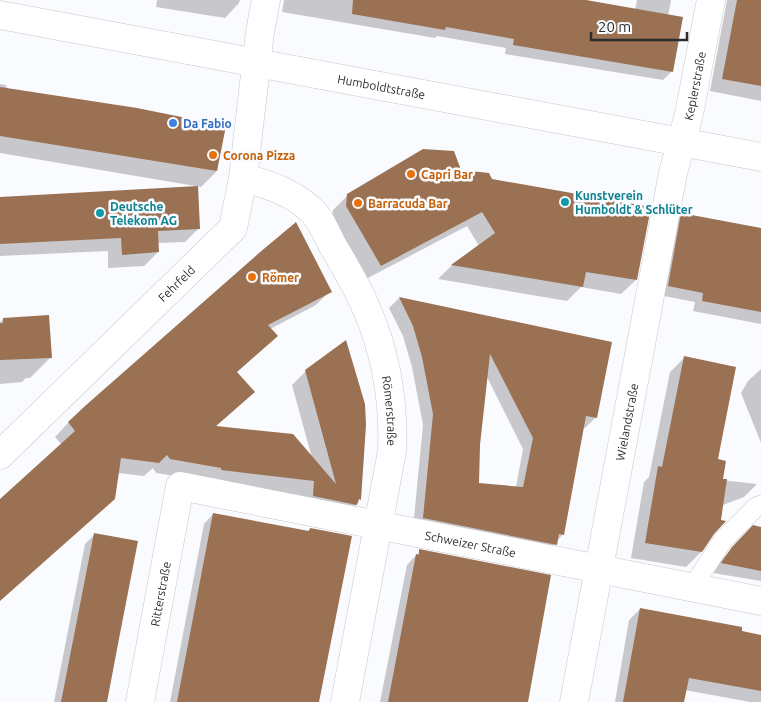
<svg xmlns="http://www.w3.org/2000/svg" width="761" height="702" font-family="Ubuntu,sans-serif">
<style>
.shadow{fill:#0003;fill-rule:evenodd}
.building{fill:#9a7152;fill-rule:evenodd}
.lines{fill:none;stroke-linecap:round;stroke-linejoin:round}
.service-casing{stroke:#c6c7cc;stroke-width:20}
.minor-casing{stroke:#c6c7cc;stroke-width:29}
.service{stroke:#fff;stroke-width:19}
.minor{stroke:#fff;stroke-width:28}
.shop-dot{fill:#3f7fe0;stroke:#fafbff;stroke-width:2}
.food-dot{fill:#e8710a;stroke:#fafbff;stroke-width:2}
.culture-dot{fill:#0f9aa8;stroke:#fafbff;stroke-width:2}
.labels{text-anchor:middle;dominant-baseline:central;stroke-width:5;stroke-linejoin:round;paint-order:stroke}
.street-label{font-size:12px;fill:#2c2d2f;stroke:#fafbff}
.shop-label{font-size:12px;font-weight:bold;fill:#366cbe;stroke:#fafbff;text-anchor:start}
.food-label{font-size:12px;font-weight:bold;fill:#c56008;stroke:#fafbff;text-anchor:start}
.culture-label{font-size:12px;font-weight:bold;fill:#0d838f;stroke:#fafbff;text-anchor:start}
</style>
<rect width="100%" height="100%" fill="#fafbff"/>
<!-- shadow -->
<g class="shadow">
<polygon points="157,0 240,0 239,3 225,18 156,7"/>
<polygon points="284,0 579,0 635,10 637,0 671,0 668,16 672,71 663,80 505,54 506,48 437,36 435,38 282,12"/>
<polygon points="727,0 761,0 761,101 710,91"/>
<polygon points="0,84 6,85 8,90 224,127 216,172 201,187 0,153"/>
<polygon points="461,172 491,181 636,280 621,294 581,287 567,301 438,279 451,266 479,246 467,226 366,279 332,221 333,210 348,195"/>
<polygon points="0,198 199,228 185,242 157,243 158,252 144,266 108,268 108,251 0,256"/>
<polygon points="682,214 761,229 761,324 693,311 695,302 659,295 672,224"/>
<polygon points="330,291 316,305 270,329 276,336 236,372 254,392 215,427 312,458 292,385 306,371 359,499 356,505 342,518 300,510 301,495 207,483 208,481 156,473 153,468 144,476 118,473 0,600 0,500 62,445 55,437 68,423 183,321"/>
<path d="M399 298 610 343 595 418 585 428H582L563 534 546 554 413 528 423 425 412 367 403 336 389 308ZM487 377 523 449 516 487 478 484 479 445Z"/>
<polygon points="3,319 51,357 30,378 26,378 22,382 0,384 0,322"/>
<polygon points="684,358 721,480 757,484 744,497 707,511 713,533 701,552 686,567 631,558 644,482 649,477 670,372"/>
<polygon points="761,369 761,443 741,393 748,381"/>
<polygon points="213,514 307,532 310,529 318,702 170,702 204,524"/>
<polygon points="754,527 761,528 761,581 713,573 723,558"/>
<polygon points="95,534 105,702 54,702 85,544"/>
<polygon points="420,551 527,702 380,702 407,565"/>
<polygon points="640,609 761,636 761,702 750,702 685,690 683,702 615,702 629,620"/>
</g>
<!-- building -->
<g class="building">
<polygon points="353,0 586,0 683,17 673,72 513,45 514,39 446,27 445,30 352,14"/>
<polygon points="737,0 761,0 761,86 722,79"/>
<polygon points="0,87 137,108 226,126 217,171 0,136"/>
<polygon points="423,149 454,151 461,170 489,173 492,179 651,207 637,280 586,272 583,287 451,265 495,233 482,212 381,266 346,206 347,194"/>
<polygon points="198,186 200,229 158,231 159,252 122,255 121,238 0,244 0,197"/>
<polygon points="681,213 761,228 761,312 702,301 703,293 668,286"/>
<polygon points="296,222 332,292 268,325 278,336 237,372 255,392 216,426 293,434 336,484 305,370 346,340 365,404 366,425 361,500 359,499 357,505 313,496 314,481 221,470 221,468 170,459 167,455 159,463 121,458 115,499 0,601 0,499 75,431 68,422 85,406 259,253"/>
<path d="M399 297 612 342 597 418 586 416 564 535 559 534 557 545 423 518 433 414 422 357 413 326ZM490 354 533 438 523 487 479 483 480 445Z"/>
<polygon points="49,315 52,358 0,360 0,323 3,323 3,318"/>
<polygon points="684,356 736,367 718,459 726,461 723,479 727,479 721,520 726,521 714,534 702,552 645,543 658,466 662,467"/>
<polygon points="213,513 309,531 310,528 352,536 319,702 177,702"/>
<polygon points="753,525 761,527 761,571 721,563 732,547"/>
<polygon points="94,533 138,541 118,644 107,702 61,702"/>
<polygon points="419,549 551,575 528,702 388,702 416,554 419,555"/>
<polygon points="640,608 742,627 742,631 761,635 761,691 689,678 684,702 623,702"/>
</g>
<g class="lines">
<!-- service casing -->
<g class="service-casing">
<polyline id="service" points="692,588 723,540 756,507 761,505"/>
</g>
<!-- minor casing -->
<g class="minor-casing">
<g id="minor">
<path id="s1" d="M0 15 761 157"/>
<path id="s2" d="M243 178C268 184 292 192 311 210 321 219 327 235 333 246 345 266 358 288 367 310 386 354 394 404 392 451L345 702"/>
<path id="s3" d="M0 455 233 228 243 178 260 32 266 0"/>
<path id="s4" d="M140 702 180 486 761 601"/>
<path id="s5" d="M574 702 673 173 689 114 711 0"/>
</g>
</g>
<!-- service -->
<use href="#service" class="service"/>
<!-- minor -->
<use href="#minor" class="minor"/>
</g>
<!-- markers -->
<circle class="shop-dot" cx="173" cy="123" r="5"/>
<g class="food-dot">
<circle cx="213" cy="155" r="5"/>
<circle cx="411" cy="174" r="5"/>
<circle cx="358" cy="203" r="5"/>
<circle cx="252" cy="277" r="5"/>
</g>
<g class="culture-dot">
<circle cx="565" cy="202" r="5"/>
<circle cx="100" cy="213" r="5"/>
</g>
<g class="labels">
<!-- street labels -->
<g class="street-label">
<text stroke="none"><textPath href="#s1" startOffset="388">Humboldtstraße</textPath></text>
<text stroke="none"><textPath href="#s5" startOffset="628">Keplerstraße</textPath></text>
<text stroke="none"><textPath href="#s3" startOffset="246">Fehrfeld</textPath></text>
<text stroke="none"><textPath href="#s2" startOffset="295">Römerstraße</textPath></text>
<text stroke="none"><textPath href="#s5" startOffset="285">Wielandstraße</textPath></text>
<text stroke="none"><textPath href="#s4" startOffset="516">Schweizer Straße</textPath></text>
<text stroke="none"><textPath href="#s4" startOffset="110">Ritterstraße</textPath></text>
</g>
<!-- shop labels -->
<g class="shop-label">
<text x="183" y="123">Da Fabio</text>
</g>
<!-- food labels -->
<g class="food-label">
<text x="223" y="155">Corona Pizza</text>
<text x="421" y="174">Capri Bar</text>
<text x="368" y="203">Barracuda Bar</text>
<text x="262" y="277">Römer</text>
</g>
<!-- culture labels -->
<g class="culture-label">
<text x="575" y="195">Kunstverein<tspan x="575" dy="14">Humboldt &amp; Schlüter</tspan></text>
<text x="110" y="206">Deutsche<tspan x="110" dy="14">Telekom AG</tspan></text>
</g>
</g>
<!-- scale -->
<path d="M591 32v8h96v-8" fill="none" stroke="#2c2d2f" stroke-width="2.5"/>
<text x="598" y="32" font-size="15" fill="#2c2d2f" stroke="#fafbff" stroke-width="4" paint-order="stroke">20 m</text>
</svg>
